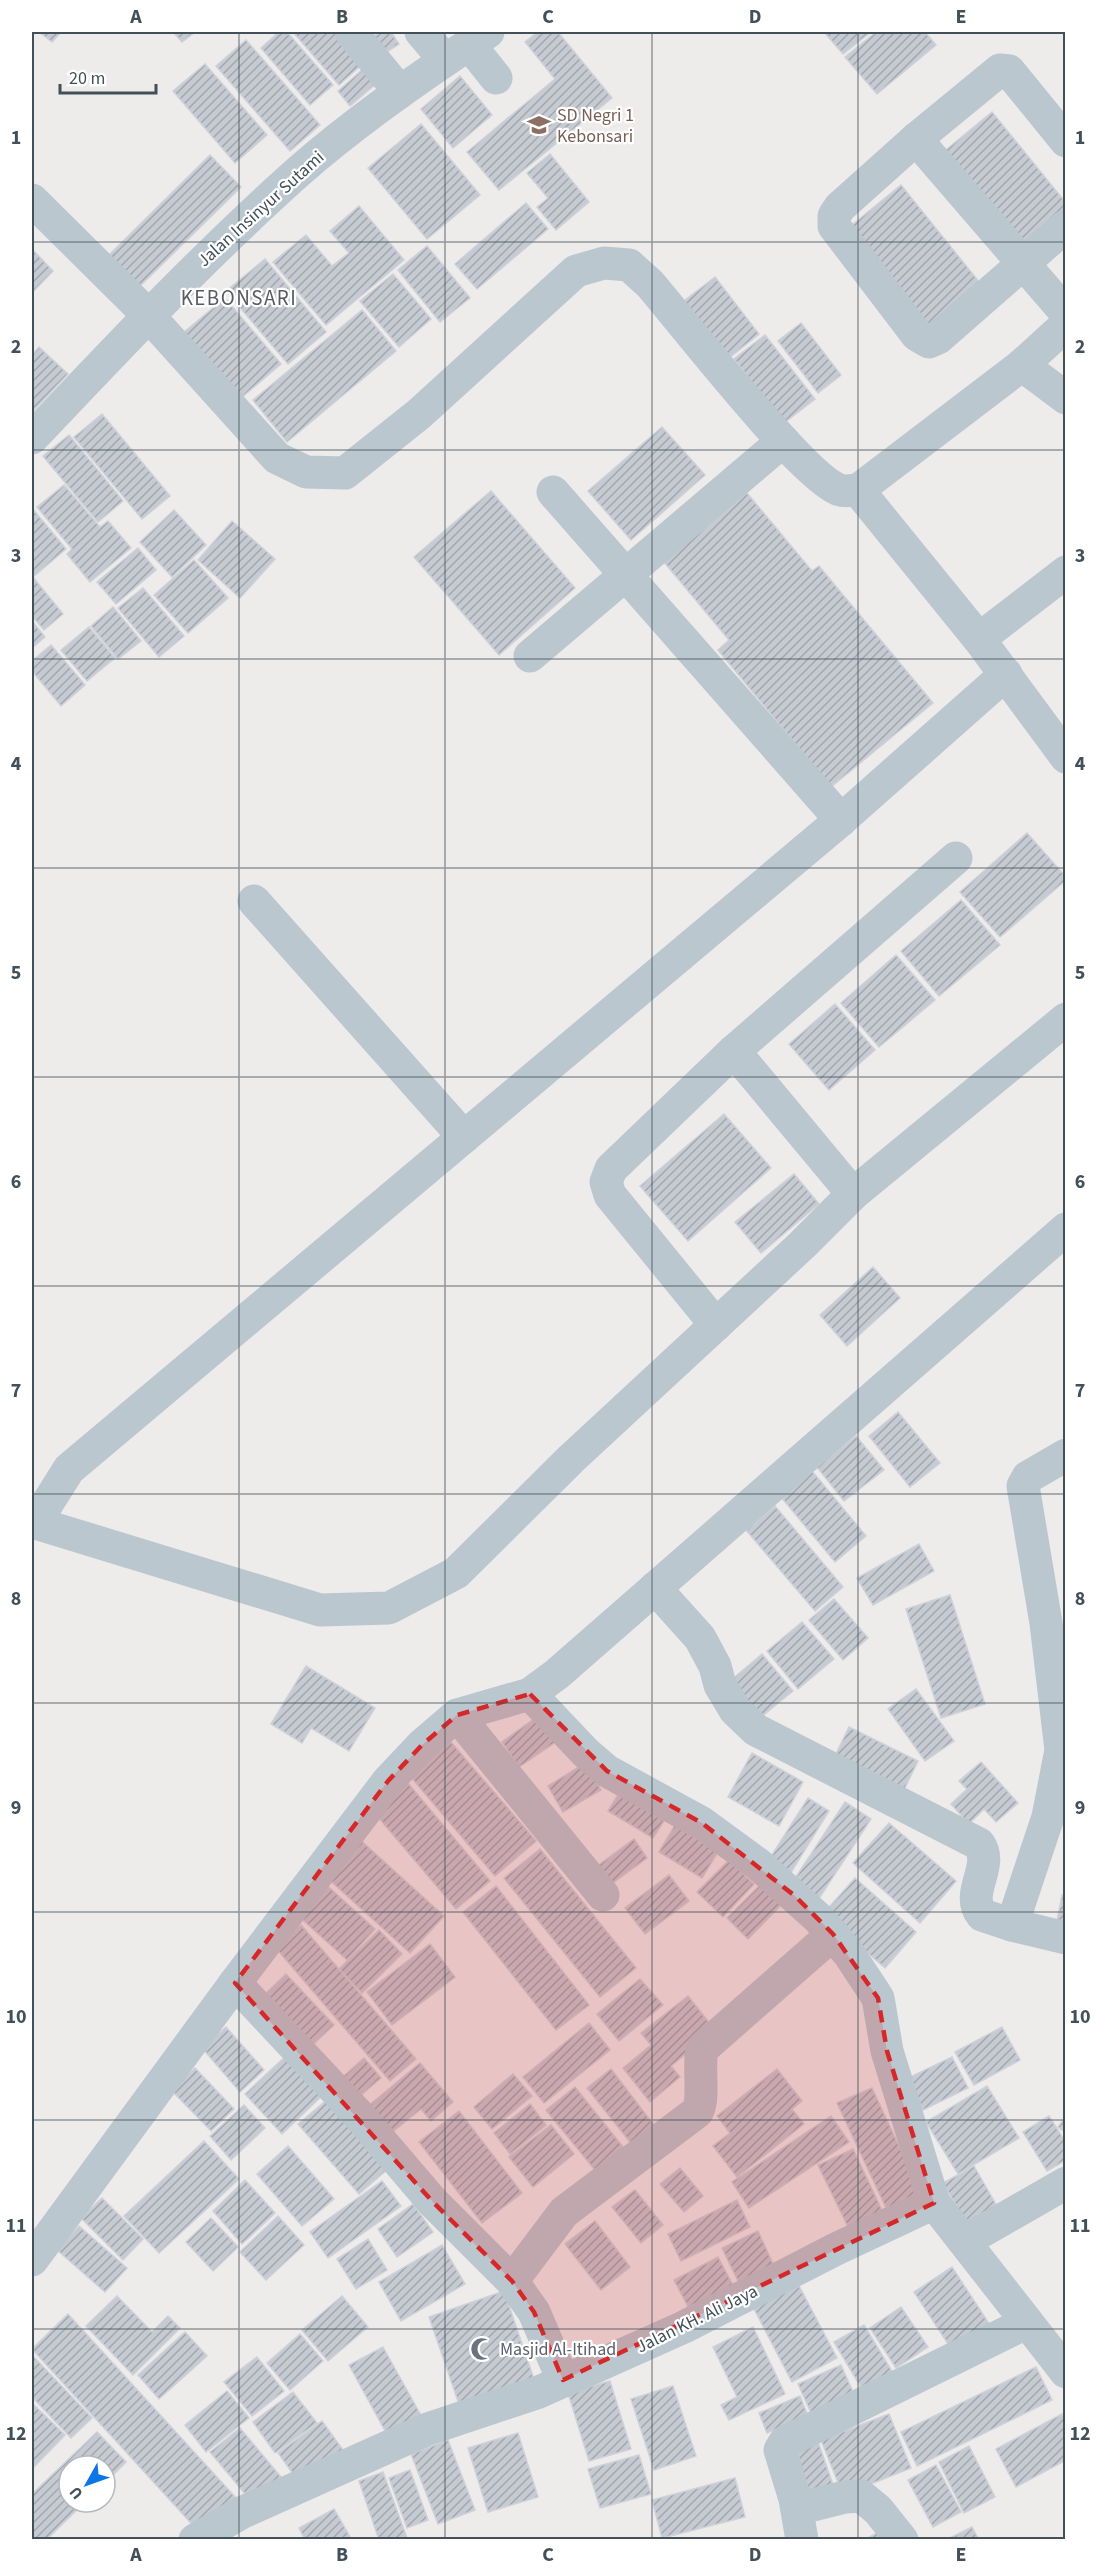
<svg xmlns="http://www.w3.org/2000/svg" width="1097" height="2571" font-family="'Source Sans 3',sans-serif">
<style>
.building{fill:url(#building-hatch);stroke:#ced1d8;stroke-width:1.5}
.lines{fill:none;stroke-linecap:round;stroke-linejoin:round}
.minor{stroke:#bac7cf;stroke-width:33}
.marked{fill:#d62828;fill-opacity:0.2;stroke:#d62828;stroke-width:4.5;stroke-dasharray:12 8;stroke-linejoin:round}
.grid{fill:none;stroke:#425059;stroke-width:1.5;stroke-opacity:0.55}
.labels{text-anchor:middle;dominant-baseline:central;stroke-width:4.5;stroke-linejoin:round;paint-order:stroke}
.education-label{font-size:18px;fill:#785e54;stroke:#fff;text-anchor:start}
.street-label{font-size:18px;fill:#425059;stroke:#fff}
.worship-label{font-size:18px;fill:#5b616d;stroke:#fff;text-anchor:start}
.quarter-label{font-size:21px;letter-spacing:1.5px;fill:#575c60;stroke:#fff}
.neatline{fill:none;stroke:#425059;stroke-width:2}
.grid-label{font-size:20px;text-anchor:middle;font-weight:bold;fill:#425059}
</style>
<defs>
<pattern id="building-hatch" width="6" height="6" patternUnits="userSpaceOnUse" patternTransform="scale(1.5)"><rect width="6" height="6" fill="#c6cad2"/><path d="M-1 1l2-2M0 6l6-6M5 7l2-2" fill="none" stroke="#a2a6ad"/></pattern>
</defs>
<rect width="100%" height="100%" fill="#eeebeb"/>
<!-- building -->
<g class="building">
<polygon points="39,32 61,32 52,42"/>
<polygon points="173,32 195,32 182,42"/>
<polygon points="279,32 287,32 333,85 310,105 261,48"/>
<polygon points="293,32 339,32 365,62 339,85"/>
<polygon points="381,32 391,32 399,44 376,59 365,42"/>
<polygon points="538,32 558,32 612,98 499,190 467,152 555,79 525,42"/>
<polygon points="824,32 871,32 843,54"/>
<polygon points="876,32 925,32 936,45 877,94 845,57"/>
<polygon points="246,40 320,125 290,151 216,66"/>
<polygon points="371,62 384,77 350,106 338,91"/>
<polygon points="205,64 267,135 235,163 173,91"/>
<polygon points="460,76 492,115 453,148 421,109"/>
<polygon points="992,112 1066,203 1066,221 1024,255 942,153"/>
<polygon points="421,124 480,195 427,239 368,168"/>
<polygon points="550,154 589,202 556,230 537,207 548,198 527,173"/>
<polygon points="210,155 241,187 138,288 107,257"/>
<polygon points="901,185 988,293 934,336 847,229"/>
<polygon points="526,203 548,229 477,289 455,264"/>
<polygon points="359,206 404,260 326,325 273,262 306,235 332,266 349,253 330,231"/>
<polygon points="427,246 470,298 440,322 398,270"/>
<polygon points="32,249 53,271 32,293"/>
<polygon points="265,259 326,332 288,364 226,291"/>
<polygon points="393,274 431,319 399,347 360,301"/>
<polygon points="715,277 759,334 729,358 684,301"/>
<polygon points="225,298 281,364 240,399 184,332"/>
<polygon points="362,310 396,351 287,442 253,400"/>
<polygon points="801,323 841,375 818,393 778,341"/>
<polygon points="765,335 815,399 784,423 734,359"/>
<polygon points="39,347 68,374 32,412 32,355"/>
<polygon points="102,414 170,496 142,519 74,437"/>
<polygon points="662,427 705,475 631,540 588,491"/>
<polygon points="69,435 123,501 98,522 43,456"/>
<polygon points="64,485 100,527 108,521 131,548 90,582 67,554 72,549 37,507"/>
<polygon points="491,491 575,588 499,655 414,557"/>
<polygon points="747,493 812,571 819,566 933,703 831,787 718,650 729,640 664,562"/>
<polygon points="32,508 66,549 33,577 32,576"/>
<polygon points="174,510 206,545 172,577 140,542"/>
<polygon points="232,521 275,559 240,598 198,560"/>
<polygon points="138,548 156,570 116,604 97,582"/>
<polygon points="194,560 228,598 188,633 154,595"/>
<polygon points="32,576 63,614 44,630 32,616"/>
<polygon points="143,588 184,636 159,657 118,608"/>
<polygon points="113,607 141,641 118,659 91,626"/>
<polygon points="32,621 45,637 32,648"/>
<polygon points="89,627 115,658 87,681 61,650"/>
<polygon points="51,645 85,685 61,706 32,671 32,661"/>
<polygon points="1027,833 1066,877 1066,880 1000,937 960,892"/>
<polygon points="961,900 1000,945 939,996 901,951"/>
<polygon points="896,955 935,1000 879,1047 841,1003"/>
<polygon points="835,1004 875,1050 829,1090 789,1044"/>
<polygon points="724,1114 771,1168 688,1241 640,1186"/>
<polygon points="794,1174 819,1204 761,1253 735,1222"/>
<polygon points="873,1267 900,1298 847,1346 820,1315"/>
<polygon points="898,1412 940,1463 910,1487 869,1436"/>
<polygon points="856,1436 884,1470 844,1501 817,1467"/>
<polygon points="812,1471 866,1536 835,1562 781,1497"/>
<polygon points="775,1506 843,1587 815,1611 746,1530"/>
<polygon points="919,1544 934,1571 873,1605 857,1578"/>
<polygon points="950,1595 985,1704 941,1718 906,1609"/>
<polygon points="834,1599 868,1638 843,1660 809,1620"/>
<polygon points="802,1622 834,1659 798,1689 767,1651"/>
<polygon points="762,1654 793,1691 760,1718 730,1681"/>
<polygon points="306,1666 375,1708 349,1751 311,1728 302,1743 271,1724"/>
<polygon points="916,1689 954,1741 925,1761 888,1709"/>
<polygon points="542,1713 560,1739 519,1767 502,1742"/>
<polygon points="849,1727 918,1761 902,1794 833,1760"/>
<polygon points="450,1741 536,1841 495,1876 410,1776"/>
<polygon points="752,1753 803,1782 779,1826 728,1797"/>
<polygon points="981,1762 1018,1803 996,1822 984,1809 969,1824 951,1804 967,1789 959,1781"/>
<polygon points="585,1763 601,1790 563,1812 548,1786"/>
<polygon points="407,1782 490,1881 456,1909 373,1811"/>
<polygon points="622,1788 667,1816 653,1838 608,1811"/>
<polygon points="808,1798 829,1811 787,1879 765,1866"/>
<polygon points="845,1802 871,1819 818,1900 792,1883"/>
<polygon points="889,1823 956,1881 920,1923 853,1863"/>
<polygon points="675,1825 718,1852 702,1878 659,1852"/>
<polygon points="357,1837 444,1916 410,1953 323,1874"/>
<polygon points="634,1839 647,1858 606,1888 592,1870"/>
<polygon points="540,1849 636,1968 600,1997 504,1878"/>
<polygon points="729,1860 754,1884 723,1917 697,1892"/>
<polygon points="669,1875 689,1901 645,1934 625,1908"/>
<polygon points="855,1878 916,1932 885,1968 823,1914"/>
<polygon points="322,1881 375,1929 347,1960 294,1912"/>
<polygon points="763,1882 784,1902 748,1939 727,1918"/>
<polygon points="496,1886 589,2005 556,2030 463,1912"/>
<polygon points="1062,1895 1066,1896 1066,1934 1055,1931"/>
<polygon points="301,1925 416,2059 390,2081 275,1947"/>
<polygon points="379,1930 402,1954 362,1993 339,1969"/>
<polygon points="430,1944 455,1977 392,2025 367,1992"/>
<polygon points="286,1974 334,2025 309,2048 262,1997"/>
<polygon points="640,1979 663,2005 619,2041 597,2014"/>
<polygon points="688,1996 715,2030 671,2066 680,2077 650,2102 623,2068 651,2045 641,2033"/>
<polygon points="589,2023 610,2050 544,2103 523,2077"/>
<polygon points="226,2027 264,2070 240,2092 202,2048"/>
<polygon points="1002,2027 1020,2060 974,2085 955,2052"/>
<polygon points="288,2054 325,2093 282,2134 245,2094"/>
<polygon points="952,2057 968,2088 923,2110 908,2078"/>
<polygon points="364,2058 381,2078 354,2101 337,2082"/>
<polygon points="420,2063 453,2102 431,2121 421,2109 390,2134 367,2107"/>
<polygon points="195,2068 234,2109 211,2131 172,2091"/>
<polygon points="611,2069 657,2129 634,2147 587,2088"/>
<polygon points="777,2069 802,2101 792,2109 804,2124 737,2177 713,2146 730,2133 717,2116"/>
<polygon points="513,2074 532,2096 492,2129 474,2107"/>
<polygon points="987,2086 1019,2138 958,2174 926,2122"/>
<polygon points="575,2087 627,2152 599,2175 546,2110"/>
<polygon points="872,2088 923,2198 889,2214 837,2103"/>
<polygon points="328,2099 388,2169 359,2194 298,2124"/>
<polygon points="530,2104 546,2125 510,2154 494,2133"/>
<polygon points="244,2105 265,2128 231,2160 210,2136"/>
<polygon points="459,2111 522,2193 482,2223 419,2142"/>
<polygon points="831,2116 849,2142 749,2208 732,2182"/>
<polygon points="1049,2116 1066,2143 1066,2160 1047,2171 1023,2132"/>
<polygon points="1066,2116 1066,2133 1058,2127"/>
<polygon points="551,2125 574,2154 533,2187 509,2157"/>
<polygon points="204,2141 239,2179 159,2253 124,2216"/>
<polygon points="288,2146 334,2199 302,2226 257,2174"/>
<polygon points="853,2149 885,2217 851,2233 818,2165"/>
<polygon points="974,2166 998,2208 968,2226 943,2183"/>
<polygon points="680,2168 703,2196 684,2212 660,2184"/>
<polygon points="245,2180 275,2213 242,2244 213,2211"/>
<polygon points="382,2181 401,2206 328,2258 310,2232"/>
<polygon points="635,2190 663,2225 641,2243 612,2207"/>
<polygon points="102,2198 143,2239 123,2260 81,2218"/>
<polygon points="737,2200 750,2227 681,2261 668,2234"/>
<polygon points="413,2204 433,2232 397,2257 378,2229"/>
<polygon points="278,2216 304,2245 266,2280 240,2252"/>
<polygon points="211,2218 238,2247 213,2271 186,2242"/>
<polygon points="595,2221 630,2267 601,2290 565,2244"/>
<polygon points="79,2226 127,2268 105,2292 57,2250"/>
<polygon points="758,2231 778,2275 743,2291 722,2248"/>
<polygon points="368,2239 387,2270 356,2289 337,2259"/>
<polygon points="442,2245 465,2284 401,2321 379,2282"/>
<polygon points="718,2257 737,2293 693,2316 674,2280"/>
<polygon points="952,2267 990,2325 952,2350 914,2292"/>
<polygon points="797,2282 837,2358 792,2382 752,2305"/>
<polygon points="504,2291 535,2382 460,2407 429,2317"/>
<polygon points="117,2296 152,2332 168,2316 180,2328 133,2375 86,2326"/>
<polygon points="342,2296 368,2327 328,2361 302,2330"/>
<polygon points="901,2307 928,2347 896,2368 870,2328"/>
<polygon points="68,2314 237,2499 200,2533 32,2349"/>
<polygon points="864,2325 896,2378 866,2396 834,2342"/>
<polygon points="753,2327 785,2394 729,2420 721,2405 737,2397 713,2347"/>
<polygon points="185,2332 207,2356 159,2399 138,2375"/>
<polygon points="300,2334 323,2361 290,2390 267,2363"/>
<polygon points="383,2347 423,2419 389,2438 349,2365"/>
<polygon points="32,2355 92,2418 71,2438 32,2397"/>
<polygon points="257,2357 284,2391 252,2416 224,2382"/>
<polygon points="841,2365 859,2405 816,2424 798,2384"/>
<polygon points="1036,2367 1052,2400 917,2466 901,2432"/>
<polygon points="610,2381 631,2449 589,2461 568,2393"/>
<polygon points="673,2386 696,2456 654,2470 631,2399"/>
<polygon points="227,2391 249,2418 206,2452 185,2425"/>
<polygon points="293,2392 317,2423 275,2453 253,2422"/>
<polygon points="800,2396 808,2416 767,2433 759,2413"/>
<polygon points="32,2403 65,2435 34,2467 32,2465"/>
<polygon points="889,2414 911,2468 843,2495 821,2440"/>
<polygon points="1062,2414 1066,2421 1066,2460 1016,2487 996,2449"/>
<polygon points="322,2421 346,2454 301,2485 278,2453"/>
<polygon points="240,2428 281,2477 251,2501 210,2452"/>
<polygon points="97,2432 126,2462 105,2483 105,2466 69,2466 69,2502 85,2502 46,2540 32,2540 32,2494"/>
<polygon points="518,2433 538,2497 488,2512 468,2448"/>
<polygon points="816,2436 836,2493 802,2504 782,2448"/>
<polygon points="448,2440 475,2510 438,2524 411,2454"/>
<polygon points="969,2446 995,2497 964,2513 939,2462"/>
<polygon points="639,2455 651,2494 600,2508 588,2469"/>
<polygon points="936,2465 961,2512 933,2527 908,2480"/>
<polygon points="410,2470 428,2520 407,2528 389,2478"/>
<polygon points="383,2472 407,2538 402,2540 379,2540 359,2481"/>
<polygon points="735,2478 745,2517 662,2538 652,2500"/>
<polygon points="334,2509 352,2540 305,2540 299,2528"/>
<polygon points="888,2527 894,2540 864,2540"/>
<polygon points="972,2527 979,2540 946,2540"/>
</g>
<g class="lines">
<!-- minor -->
<g class="minor">
<polyline points="351,32 400,92"/>
<polyline points="421,32 445,60"/>
<polyline points="469,44 496,78"/>
<polyline points="916,139 1066,313"/>
<polyline points="1066,141 1009,71 1000,70 916,139 840,207 834,216 834,226 917,335 929,342 938,338 1066,226"/>
<path d="M32 200 148 315 277 458 306 472 345 473 419 414 576 271 604 263 629 265 650 284C681 320 805 480 840 490 845 492 853 490 858 490L979 639 1066 757"/>
<polyline points="1022,365 1066,398"/>
<path d="M32 438C118 347 204 256 298 172 357 120 422 75 488 32"/>
<polyline points="858,490 1022,365 1066,325"/>
<polyline points="553,492 841,820"/>
<polyline points="979,639 1066,572"/>
<polyline points="530,656 783,441"/>
<polyline points="956,858 734,1051 853,1194 1066,1019"/>
<polyline points="254,901 464,1137"/>
<polyline points="716,1325 610,1195 606,1182 611,1169 734,1051"/>
<polyline points="32,1522 320,1610 389,1608 456,1573 571,1459 802,1245 853,1194"/>
<polyline points="35,1523 69,1469 841,820 1006,674"/>
<path d="M655 1588 700 1638 715 1666 720 1685 735 1710 756 1730 979 1844C995 1866 964 1893 982 1915L1012 1925 1066 1938"/>
<polyline points="530,1694 586,1753 607,1771 702,1823 758,1864 818,1918 849,1954 878,1998 887,2051 934,2203"/>
<polyline points="457,1715 603,1895"/>
<polyline points="1012,1925 1048,1817 1061,1750 1046,1623 1023,1486 1028,1477 1066,1455"/>
<polyline points="235,1983 356,2112 432,2201 512,2281"/>
<polyline points="965,2241 1066,2183"/>
<polyline points="32,2260 235,1983 388,1781 422,1745 457,1715 530,1694 557,1674 1066,1229"/>
<path d="M563 2380 534 2312 512 2281 564 2212 697 2112C705 2100 698 2066 702 2049L833 1934"/>
<polyline points="797,2509 845,2497 861,2496 878,2510 902,2540"/>
<polyline points="195,2540 241,2513 428,2429 539,2392 684,2327 836,2249 934,2203 1066,2372"/>
<polyline points="802,2540 795,2499 780,2450 785,2442 1026,2323"/>
</g>
</g>
<!-- marked area -->
<path class="marked" d="M530 1694 607 1771 702 1823 795 1896 833 1934 878 1998 887 2051 934 2203 563 2380 534 2312 512 2281 432 2201 235 1983 388 1781 422 1745 457 1715Z"/>
<!-- grid -->
<path class="grid" d="M239 32V2540M445 32V2540M652 32V2540M858 32V2540M32 242H1066M32 450H1066M32 659H1066M32 868H1066M32 1077H1066M32 1286H1066M32 1494H1066M32 1703H1066M32 1912H1066M32 2120H1066M32 2329H1066"/>
<!-- icons -->
<defs>
<g id="school-bare" transform="scale(1.8)"><path d="M0-5L7-2L0 1L-7-2ZM-4 1L0 2.5L4 1V4Q0 6-4 4Z" fill="#8d6e63" stroke="#fff" stroke-width="2.5" paint-order="stroke"/></g>
<g id="mosque-bare" transform="scale(1.8)"><path d="M3.5-4.9A6 6 0 1 0 3.5 4.9A5 5 0 1 1 3.5-4.9Z" fill="#6b7280" stroke="#fff" stroke-width="2.5" paint-order="stroke"/></g>
</defs>
<g fill-rule="evenodd">
<use href="#school-bare" x="539" y="125"/>
<use href="#mosque-bare" x="482" y="2349"/>
</g>
<g class="labels">
<!-- education labels -->
<g class="education-label">
<text x="557" y="115">SD Negri 1<tspan x="557" dy="21">Kebonsari</tspan></text>
</g>
<!-- street labels -->
<g class="street-label">
<text transform="translate(261 209) rotate(-42)">Jalan Insinyur Sutami</text>
<text transform="translate(697 2319) rotate(-26)">Jalan KH. Ali Jaya</text>
</g>
<!-- worship labels -->
<g class="worship-label">
<text x="500" y="2349">Masjid Al-Itihad</text>
</g>
<!-- quarter labels -->
<g class="quarter-label">
<text x="239" y="298">KEBONSARI</text>
</g>
</g>
<!-- border -->
<rect width="1097" height="2571" fill="none" stroke="#ffffff" stroke-width="66"/>
<!-- north arrow -->
<g transform="translate(87 2484) rotate(230)"><circle r="28" fill="#ffffff" stroke="#b3b9bd" stroke-width="1.5"/>
<path d="M0-4.5L10 22L0 15L-10 22Z" fill="#0c76e7"/>
<text y="-9" font-size="16" font-weight="bold" text-anchor="middle" fill="#425059">U</text>
</g>
<!-- scale -->
<path d="M60 84v9h96v-9" fill="none" stroke="#425059" stroke-width="3"/>
<text x="69" y="84" font-size="18" fill="#425059" stroke="#ffffff" stroke-width="4.5" paint-order="stroke">20 m</text>
<rect x="33" y="33" width="1031" height="2505" class="neatline"/>
<g class="grid-label">
<text x="136" y="23">A</text>
<text x="342" y="23">B</text>
<text x="548" y="23">C</text>
<text x="755" y="23">D</text>
<text x="961" y="23">E</text>
<text x="16" y="144">1</text>
<text x="1080" y="144">1</text>
<text x="16" y="353">2</text>
<text x="1080" y="353">2</text>
<text x="16" y="562">3</text>
<text x="1080" y="562">3</text>
<text x="16" y="770">4</text>
<text x="1080" y="770">4</text>
<text x="16" y="979">5</text>
<text x="1080" y="979">5</text>
<text x="16" y="1188">6</text>
<text x="1080" y="1188">6</text>
<text x="16" y="1397">7</text>
<text x="1080" y="1397">7</text>
<text x="16" y="1605">8</text>
<text x="1080" y="1605">8</text>
<text x="16" y="1814">9</text>
<text x="1080" y="1814">9</text>
<text x="16" y="2023">10</text>
<text x="1080" y="2023">10</text>
<text x="16" y="2232">11</text>
<text x="1080" y="2232">11</text>
<text x="16" y="2440">12</text>
<text x="1080" y="2440">12</text>
<text x="136" y="2561">A</text>
<text x="342" y="2561">B</text>
<text x="548" y="2561">C</text>
<text x="755" y="2561">D</text>
<text x="961" y="2561">E</text>
</g>
</svg>
